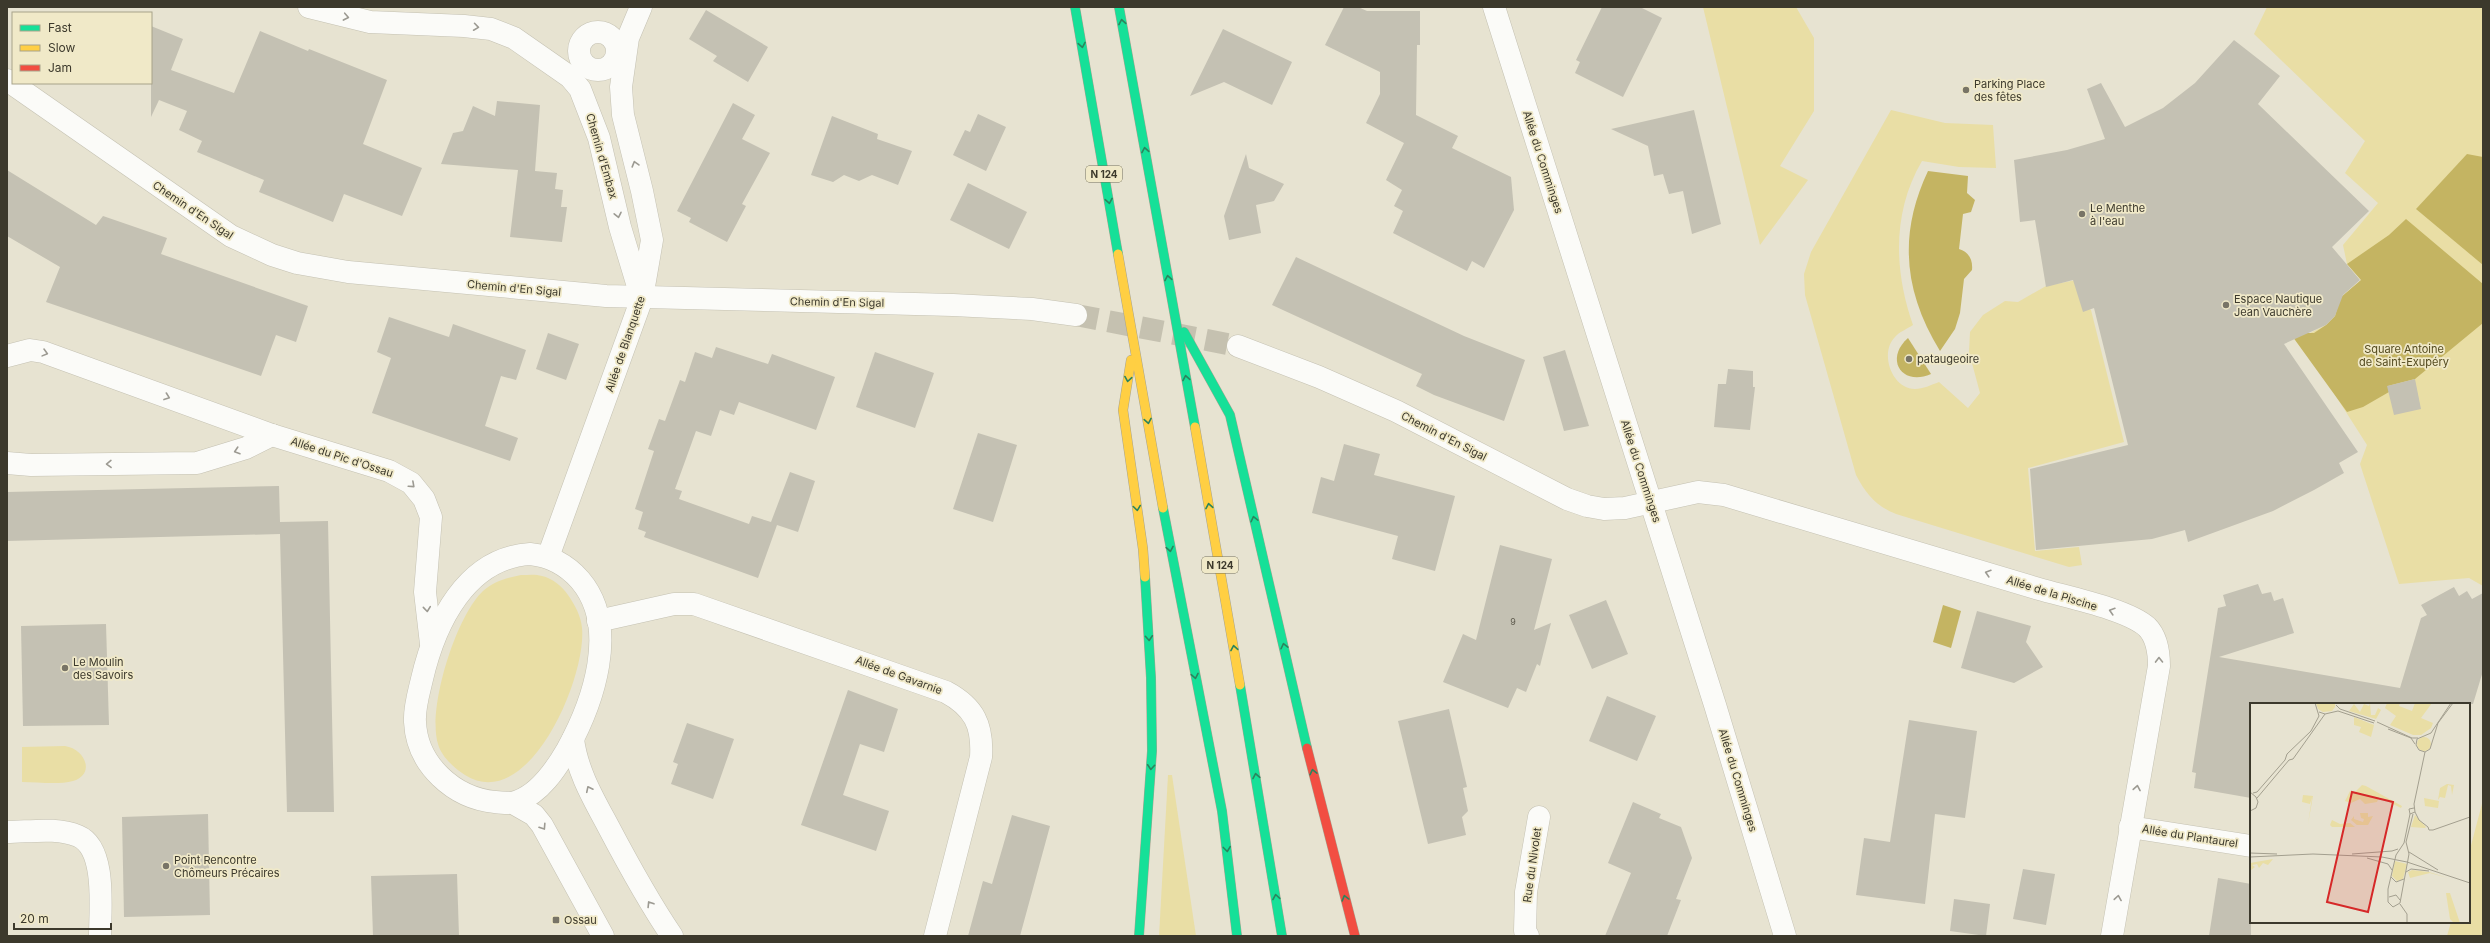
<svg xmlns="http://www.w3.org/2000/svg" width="2490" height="943" font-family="Inter,sans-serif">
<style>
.green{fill:#e9dea5}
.water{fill:#c4b462}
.building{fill:#c4c1b3}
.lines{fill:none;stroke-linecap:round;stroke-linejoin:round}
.street-tunnel{stroke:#c5c1b0;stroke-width:22;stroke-dasharray:22 11;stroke-linecap:butt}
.street-casing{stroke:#c4c1b2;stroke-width:23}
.fast-casing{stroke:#a7a390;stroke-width:10}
.slow-casing{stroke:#a7a390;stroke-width:10}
.jam-casing{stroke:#a7a390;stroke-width:10}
.street{stroke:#fbfbf8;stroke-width:22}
.fast{stroke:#16e098;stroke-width:9}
.slow{stroke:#ffcf43;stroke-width:9}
.jam{stroke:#f24e42;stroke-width:9}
.oneway{stroke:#9c9a92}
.oneway2{stroke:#2b845d}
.poi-dot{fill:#787466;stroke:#f0e9c8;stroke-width:1.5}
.labels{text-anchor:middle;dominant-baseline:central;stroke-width:3.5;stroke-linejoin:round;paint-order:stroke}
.number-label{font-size:9px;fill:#5e5b4e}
.shield{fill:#f0e9c8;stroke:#726e5b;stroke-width:1}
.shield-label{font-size:10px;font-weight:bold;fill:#3c392c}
.poi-label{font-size:11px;fill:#3c392c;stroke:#f0e9c8;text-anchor:start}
.street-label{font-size:11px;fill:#3c392c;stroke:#f0e9c8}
.park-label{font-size:11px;fill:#534a1f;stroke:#f0e9c8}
.inset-road{fill:none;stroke:#a39f8f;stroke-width:1}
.view{fill:#d62828;fill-opacity:0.15;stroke:#d62828;stroke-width:2}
.inset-edge{fill:none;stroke:#3c392c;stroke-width:2}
</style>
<rect width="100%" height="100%" fill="#e7e3d1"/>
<!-- green -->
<g class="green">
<polygon points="1703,7 1796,7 1814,38 1814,111 1780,166 1808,180 1760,245"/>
<polygon points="2267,7 2483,7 2483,586 2469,578 2399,584 2360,464 2367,445 2323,376 2290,333 2308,334 2326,325 2335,316 2340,298 2361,280 2347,264 2343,245 2378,203 2345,173 2365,141 2254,34"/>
<path d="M1891 110 1945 123 1993 125 1996 168 1959 167 1922 161C1892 212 1894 271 1913 325 1907 329 1899 332 1895 337 1879 353 1892 389 1915 389 1923 389 1931 385 1939 382L1968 408 1980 393 1969 352 1970 332 1983 315 2005 301 2018 302 2046 286 2076 280 2083 306 2091 310 2124 442 2028 468 2035 551 2079 547 2082 565 2069 567 1896 514C1876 506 1866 494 1856 475L1805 295 1804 274 1811 252Z"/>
<path d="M521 575C528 575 536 574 542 576 552 578 563 587 568 595 575 605 581 616 582 628 587 676 529 815 465 775 454 768 441 756 438 744 427 709 456 616 483 591 494 581 506 578 521 575Z"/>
<path d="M65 746C85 749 96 774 73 781 58 785 38 782 22 782V747Z"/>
<polygon points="1168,775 1172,775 1196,936 1159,936"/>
<polygon points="2483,800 2483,936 2447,936 2451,922 2469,922 2469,853"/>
</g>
<!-- water -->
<g class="water">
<polygon points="2467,154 2483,157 2483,265 2416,209"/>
<path d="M1928 171 1968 176 1967 193 1975 200 1971 212 1963 214 1959 249C1969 252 1973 260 1972 270L1964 279 1960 313 1955 329 1940 351C1904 292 1898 235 1928 171Z"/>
<polygon points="2406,219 2483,284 2483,323 2415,379 2388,386 2389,392 2363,407 2347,412 2290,333 2314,333 2326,325 2335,316 2340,298 2361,280 2347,264 2389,235"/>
<path d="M1908 338 1931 374C1902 387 1884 359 1908 338Z"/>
<polygon points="1943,605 1961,611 1951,648 1933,642"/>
</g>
<!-- building -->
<g class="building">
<polygon points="1344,7 1358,7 1367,11 1420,11 1420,45 1417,45 1416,115 1458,136 1452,148 1511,177 1514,210 1484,268 1472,261 1467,271 1393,233 1403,211 1394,206 1402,190 1386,180 1404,143 1366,123 1380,94 1380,72 1325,45"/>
<polygon points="1602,7 1640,7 1662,18 1623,97 1575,73 1580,62 1576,60"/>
<polygon points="706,10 768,47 748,82 713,61 717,56 689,39"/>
<polygon points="151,26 183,39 171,70 234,93 260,31 308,51 309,49 387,80 363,144 422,168 402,216 344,194 333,222 259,192 264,180 197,152 202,141 179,130 187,111 159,100 151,117"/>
<polygon points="1223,29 1292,62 1272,105 1224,82 1190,96"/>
<polygon points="2234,40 2280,76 2258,104 2369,211 2332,247 2360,280 2343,295 2335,316 2326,325 2284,344 2358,452 2339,463 2344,473 2314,490 2273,511 2188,542 2185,530 2152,539 2036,550 2030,469 2128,445 2094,308 2083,312 2073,280 2046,287 2035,220 2020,222 2014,160 2067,150 2105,139 2087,89 2101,83 2125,127 2163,108 2195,83"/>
<polygon points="497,101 540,105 535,171 557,173 555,189 563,190 561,207 567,207 562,242 510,237 518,170 441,164 453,133 463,131 473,106 495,116"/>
<polygon points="733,103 755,115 742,139 770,153 742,204 746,206 727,242 689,222 691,218 677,211"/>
<polygon points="1694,110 1721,224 1692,234 1683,191 1669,194 1663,174 1654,176 1648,146 1611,129"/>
<polygon points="978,114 1006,127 986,171 953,155 965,130 970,132"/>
<polygon points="832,116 878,134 877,139 912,151 898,185 872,175 859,181 844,175 833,182 811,175"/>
<polygon points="1246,154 1249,168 1284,184 1274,201 1256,205 1261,233 1229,240 1224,216"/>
<polygon points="7,170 96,225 103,216 167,238 161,254 308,306 296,342 276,335 261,376 46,302 60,267 7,236"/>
<polygon points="968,183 1027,212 1009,249 950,220"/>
<polygon points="1296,257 1464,336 1525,360 1504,421 1434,395 1416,386 1422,374 1272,305"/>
<polygon points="389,317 449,337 453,324 526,350 516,380 501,376 485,426 518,438 510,461 372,413 391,358 377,352"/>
<polygon points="548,333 579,344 566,380 536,369"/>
<polygon points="716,347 768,364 772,354 835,377 816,430 739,402 734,415 720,410 711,436 696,431 675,489 682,491 679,499 749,524 752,516 771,522 790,472 815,481 798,532 777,525 758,578 644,537 646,532 638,529 643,512 635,509 654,451 648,449 659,419 665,421 680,380 685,382 695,352 712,358"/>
<polygon points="1565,350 1589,426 1564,431 1543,357"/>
<polygon points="875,352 934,373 915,428 856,407"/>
<polygon points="1728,369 1753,371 1753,387 1755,387 1750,430 1714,427 1718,384 1726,384"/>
<polygon points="2415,379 2421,409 2394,415 2387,386"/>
<polygon points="978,433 1017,445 993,522 953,509"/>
<polygon points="1344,444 1380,454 1374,475 1455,496 1435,571 1392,559 1398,536 1312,513 1321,477 1334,481"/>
<polygon points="279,486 280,522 328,521 334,812 287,812 280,534 7,541 7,492"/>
<polygon points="1500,545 1552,559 1534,630 1551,623 1540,666 1537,664 1526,692 1517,688 1508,708 1443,682 1463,634 1476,640"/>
<polygon points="2258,584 2262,594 2271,592 2274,601 2283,598 2294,633 2219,657 2400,688 2421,618 2427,615 2421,605 2454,587 2459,596 2467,591 2472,599 2483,593 2483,671 2473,704 2251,704 2251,798 2194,788 2196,773 2192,772 2218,608 2226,606 2223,595"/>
<polygon points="1606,600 1628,654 1592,669 1569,615"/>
<polygon points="1977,611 2031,626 2026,642 2043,667 2014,683 1961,668"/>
<polygon points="106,624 109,725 23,726 21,626"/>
<polygon points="848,690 898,709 884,752 860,744 843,795 889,811 876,851 801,825"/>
<polygon points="1607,696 1656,716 1637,761 1589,741"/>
<polygon points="1449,709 1467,787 1463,788 1468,811 1462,817 1466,835 1428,844 1398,721"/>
<polygon points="1909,720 1977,731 1965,818 1935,814 1925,904 1856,895 1864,838 1890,842"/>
<polygon points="687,723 734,739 713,799 671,784 678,764 673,762"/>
<polygon points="1633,802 1661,814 1659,818 1681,827 1692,858 1676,899 1681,900 1667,936 1605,936 1631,873 1608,863"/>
<polygon points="208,814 210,915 124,917 122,817"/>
<polygon points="1012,815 1050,826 1020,936 968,936 983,881 992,884"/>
<polygon points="2023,869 2055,874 2046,925 2013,919"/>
<polygon points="457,874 459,936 373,936 371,876"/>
<polygon points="2218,878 2251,884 2251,936 2209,936"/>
<polygon points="1954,899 1990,904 1986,936 1950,931"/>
</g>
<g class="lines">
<!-- street-tunnel -->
<polyline class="street-tunnel" points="1076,315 1238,346"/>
<!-- street casing -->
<g class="street-casing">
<g id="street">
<polyline points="309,7 370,22 464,26 491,29 514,38 570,77 580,89 599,138 620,227 640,293"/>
<polyline points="1494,7 1715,705 1785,936"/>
<circle cx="598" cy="51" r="19"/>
<polyline points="7,80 231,236 272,255 297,263 348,272 606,296 953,305 1032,309 1076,315"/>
<path d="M1238 346 1319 377 1396 411 1567 499 1587 506 1604 509 1625 508 1698 492 1724 495C1829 526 1934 557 2039 589 2066 597 2127 609 2147 627 2157 637 2159 653 2159 666L2112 936"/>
<polyline points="7,356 30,350 43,352 272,435 389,471 411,483 424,499 431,517 425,592 431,644"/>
<polyline points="7,463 31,465 197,463 246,448 272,435"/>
<path d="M530 554C550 556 566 564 580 580 620 627 593 703 567 750 556 769 540 793 518 801 511 804 503 803 495 802 454 798 417 765 415 722 414 708 419 692 422 679 435 623 466 558 530 554Z"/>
<polyline points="548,557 642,298 652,240 642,191 623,115 621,87 628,38 641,7"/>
<path d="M598 621 674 604H694L946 692C974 707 983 725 981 757L935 936"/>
<path d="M573 739C577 771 593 798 608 826 628 864 648 901 672 936"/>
<polyline points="513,803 534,815 542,825 603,936"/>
<polyline points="2130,827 2251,846"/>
<path d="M7 832C29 832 57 827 78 836 107 848 100 910 100 936"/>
<polyline points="1528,936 1525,931 1526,892 1539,817"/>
</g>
</g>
<!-- fast casing -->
<g class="fast-casing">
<g id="fast">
<polyline points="1075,7 1118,254"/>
<polyline points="1119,7 1195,427"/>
<polyline points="1184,332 1230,415 1307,748"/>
<polyline points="1163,508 1222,811 1237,936"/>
<polyline points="1240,685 1282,936"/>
<polyline points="1139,936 1152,751 1151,678 1145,577"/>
</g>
</g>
<!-- slow casing -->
<g class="slow-casing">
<g id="slow">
<polyline points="1118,254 1163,508"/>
<polyline points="1131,360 1123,410 1143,549 1145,577"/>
<polyline points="1195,427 1240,685"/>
</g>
</g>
<!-- jam casing -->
<g class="jam-casing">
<polyline id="jam" points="1307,748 1355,936"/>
</g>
<!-- street -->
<use href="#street" class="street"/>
<!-- fast -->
<use href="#fast" class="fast"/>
<!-- slow -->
<use href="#slow" class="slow"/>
<!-- jam -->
<use href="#jam" class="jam"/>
</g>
<!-- one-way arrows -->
<defs><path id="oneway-chevron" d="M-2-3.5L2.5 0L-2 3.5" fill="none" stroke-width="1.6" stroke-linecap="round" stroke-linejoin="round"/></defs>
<g class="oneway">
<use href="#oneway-chevron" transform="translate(346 17) rotate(11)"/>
<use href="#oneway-chevron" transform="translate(476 27) rotate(8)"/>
<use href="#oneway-chevron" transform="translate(635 164) rotate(-106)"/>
<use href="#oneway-chevron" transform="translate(618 215) rotate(78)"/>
<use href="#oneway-chevron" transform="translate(45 353) rotate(15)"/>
<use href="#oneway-chevron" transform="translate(167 397) rotate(20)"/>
<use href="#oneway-chevron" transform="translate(237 451) rotate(162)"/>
<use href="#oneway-chevron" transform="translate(109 464) rotate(179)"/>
<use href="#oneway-chevron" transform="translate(412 485) rotate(42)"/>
<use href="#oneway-chevron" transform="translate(1988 573) rotate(-163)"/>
<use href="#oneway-chevron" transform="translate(427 609) rotate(84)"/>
<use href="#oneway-chevron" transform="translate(2112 611) rotate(-163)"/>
<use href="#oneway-chevron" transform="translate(2159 660) rotate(-91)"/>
<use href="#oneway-chevron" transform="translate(2137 788) rotate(-80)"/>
<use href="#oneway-chevron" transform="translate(589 789) rotate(-116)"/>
<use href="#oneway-chevron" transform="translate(543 827) rotate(57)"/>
<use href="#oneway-chevron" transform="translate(2118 898) rotate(-81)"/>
<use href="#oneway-chevron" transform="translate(650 904) rotate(-122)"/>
</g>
<g class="oneway2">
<use href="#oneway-chevron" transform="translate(1122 22) rotate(-100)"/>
<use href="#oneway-chevron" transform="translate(1082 45) rotate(80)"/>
<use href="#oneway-chevron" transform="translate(1145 150) rotate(-100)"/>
<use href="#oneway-chevron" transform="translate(1109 201) rotate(80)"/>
<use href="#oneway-chevron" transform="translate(1168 278) rotate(-100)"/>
<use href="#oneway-chevron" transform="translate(1186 378) rotate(-100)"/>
<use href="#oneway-chevron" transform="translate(1128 379) rotate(99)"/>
<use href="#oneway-chevron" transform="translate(1148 421) rotate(80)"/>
<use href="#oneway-chevron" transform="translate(1209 506) rotate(-100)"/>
<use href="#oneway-chevron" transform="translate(1137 508) rotate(82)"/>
<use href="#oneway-chevron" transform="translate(1254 519) rotate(-103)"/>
<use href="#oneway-chevron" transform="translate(1170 549) rotate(80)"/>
<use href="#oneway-chevron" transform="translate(1149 638) rotate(86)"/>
<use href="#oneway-chevron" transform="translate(1284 646) rotate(-103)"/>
<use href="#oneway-chevron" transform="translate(1234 648) rotate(-100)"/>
<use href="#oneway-chevron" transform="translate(1195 676) rotate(79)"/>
<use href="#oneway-chevron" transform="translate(1151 767) rotate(94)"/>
<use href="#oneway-chevron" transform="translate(1313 772) rotate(-103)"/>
<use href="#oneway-chevron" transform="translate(1256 776) rotate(-100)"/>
<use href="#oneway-chevron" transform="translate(1227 849) rotate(83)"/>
<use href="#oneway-chevron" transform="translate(1276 897) rotate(-99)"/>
<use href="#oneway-chevron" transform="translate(1345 898) rotate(-105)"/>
</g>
<!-- markers -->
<g class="poi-dot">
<circle cx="1966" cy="90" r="4"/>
<circle cx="2082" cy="214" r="4"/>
<circle cx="2226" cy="305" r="4"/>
<circle cx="1909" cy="359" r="4"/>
<circle cx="65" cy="668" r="4"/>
<circle cx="166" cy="866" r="4"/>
<rect x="552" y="916" width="8" height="8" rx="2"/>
</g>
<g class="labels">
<!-- number labels -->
<g class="number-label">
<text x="1513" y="621">9</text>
</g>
<!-- shield labels -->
<g class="shield">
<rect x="1086" y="166" width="36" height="16" rx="3"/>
<rect x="1202" y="557" width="36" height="16" rx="3"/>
</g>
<g class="shield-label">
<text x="1104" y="174">N 124</text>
<text x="1220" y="565">N 124</text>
</g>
<!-- poi labels -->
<g class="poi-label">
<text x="1974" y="84">Parking Place<tspan x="1974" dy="13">des fêtes</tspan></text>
<text x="2090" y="208">Le Menthe<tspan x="2090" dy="13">à l'eau</tspan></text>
<text x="2234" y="299">Espace Nautique<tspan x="2234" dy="13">Jean Vauchère</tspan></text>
<text x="1917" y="359">pataugeoire</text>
<text x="73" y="662">Le Moulin<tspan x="73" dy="13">des Savoirs</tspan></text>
<text x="174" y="860">Point Rencontre<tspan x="174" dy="13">Chômeurs Précaires</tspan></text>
<text x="564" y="920">Ossau</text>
</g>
<!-- street labels -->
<g class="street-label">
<text transform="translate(602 156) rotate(74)">Chemin d'Embax</text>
<text transform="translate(1543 162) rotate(72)">Allée du Comminges</text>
<text transform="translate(193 210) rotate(34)">Chemin d'En Sigal</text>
<text transform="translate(514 288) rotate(5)">Chemin d'En Sigal</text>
<text transform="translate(837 302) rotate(1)">Chemin d'En Sigal</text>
<text transform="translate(625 344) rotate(-71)">Allée de Blanquette</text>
<text transform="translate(1444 436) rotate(27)">Chemin d'En Sigal</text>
<text transform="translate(342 457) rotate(18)">Allée du Pic d'Ossau</text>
<text transform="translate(1641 471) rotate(72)">Allée du Comminges</text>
<text transform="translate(2052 593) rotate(17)">Allée de la Piscine</text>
<text transform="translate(899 675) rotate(20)">Allée de Gavarnie</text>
<text transform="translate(1738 780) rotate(73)">Allée du Comminges</text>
<text transform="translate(2190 836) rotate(9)">Allée du Plantaurel</text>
<text transform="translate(1532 865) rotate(-82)">Rue du Nivolet</text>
</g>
<!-- park labels -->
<g class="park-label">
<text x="2404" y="349">Square Antoine<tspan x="2404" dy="13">de Saint-Exupéry</tspan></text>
</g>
</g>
<!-- overview -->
<g transform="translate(2250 703)">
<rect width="220" height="220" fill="#e7e3d1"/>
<path d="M66 0H85V4L82 8 73 9 68 6ZM120 0 121 12H125L128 5 131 7 126 16 99 8 104 1 110 9 114 1 119 3ZM137 0H150L149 3 162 8 165 0H182L171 15 183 20 181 25 171 32H163L140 22 146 13 135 5ZM104 14 124 22 121 34 109 29 111 24 104 22ZM167 41a7 7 0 1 1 14 0a7 7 0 1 1-14 0ZM197 81 204 82 202 92 201 83 198 82 195 95 190 94 188 97 190 85ZM112 82 116 83 152 103 151 105 129 94 127 99 115 101 110 96 101 100 95 98 100 88 105 89ZM53 92 63 93 58 121 62 94 60 101 52 99ZM174 95 189 98 188 105 175 103ZM110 110H118V114L123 113 118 122H107L101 117 104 113V116L113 119 114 116 111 115ZM165 112 176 124 175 125 161 124ZM82 117 90 121 100 120 105 124H82L80 122ZM23 156 18 162 13 160 9 165 7 161 2 162 5 164 0 168V160ZM145 158 157 161 153 176 147 178 142 173ZM162 167 179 169 198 175 180 170 160 175 158 169ZM196 190H200L210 220H204L200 216Z" fill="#e9dea5"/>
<path class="inset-road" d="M201 0 181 30 167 36 166 42 169 47 175 49 180 46 188 20 203 0M86 2 90 6 125 18M69 9 75 11 88 8 124 20M127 19 162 35H168M138 26 161 35 165 41M39 57 43 56 75 11M0 89 6 94 8 99 6 105 0 108M3 90 7 89 35 57 37 51 61 28 69 13 65 0M7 95 39 57M164 105 159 106 160 111 165 109 164 101 175 49M165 109 169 117 178 124M160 111 154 140 146 152 138 186V199L143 204 150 200 159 151 156 139 163 111M178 124 179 127H183L220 114M159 149 188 167M0 150 27 151M102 151 142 148 148 146M0 154 63 151 132 154 157 159 220 180M117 155 138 161 142 167M156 169 161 166 179 168M141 174 146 179 154 176M139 194 146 192 150 197M150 201 157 211V219"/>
<path class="view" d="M102 89 143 99 118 209 77 199Z"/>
<rect width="220" height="220" class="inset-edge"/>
</g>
<!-- border -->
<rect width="2490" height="943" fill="none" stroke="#3c392c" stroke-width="16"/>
<!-- legend -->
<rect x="12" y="12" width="140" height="72" fill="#f0e9c8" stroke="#a8a38a"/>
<rect x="20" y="25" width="20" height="6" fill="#16e098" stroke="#a8a38a"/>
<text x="48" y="32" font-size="12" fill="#3c392c">Fast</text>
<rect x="20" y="45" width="20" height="6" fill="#ffcf43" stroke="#a8a38a"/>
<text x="48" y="52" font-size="12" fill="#3c392c">Slow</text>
<rect x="20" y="65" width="20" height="6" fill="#f24e42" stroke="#a8a38a"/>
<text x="48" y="72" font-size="12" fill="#3c392c">Jam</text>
<!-- scale -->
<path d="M14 923v6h97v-6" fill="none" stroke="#3c392c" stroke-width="2"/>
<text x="20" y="923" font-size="12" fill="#3c392c" stroke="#f0e9c8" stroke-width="3" paint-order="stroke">20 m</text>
</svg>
